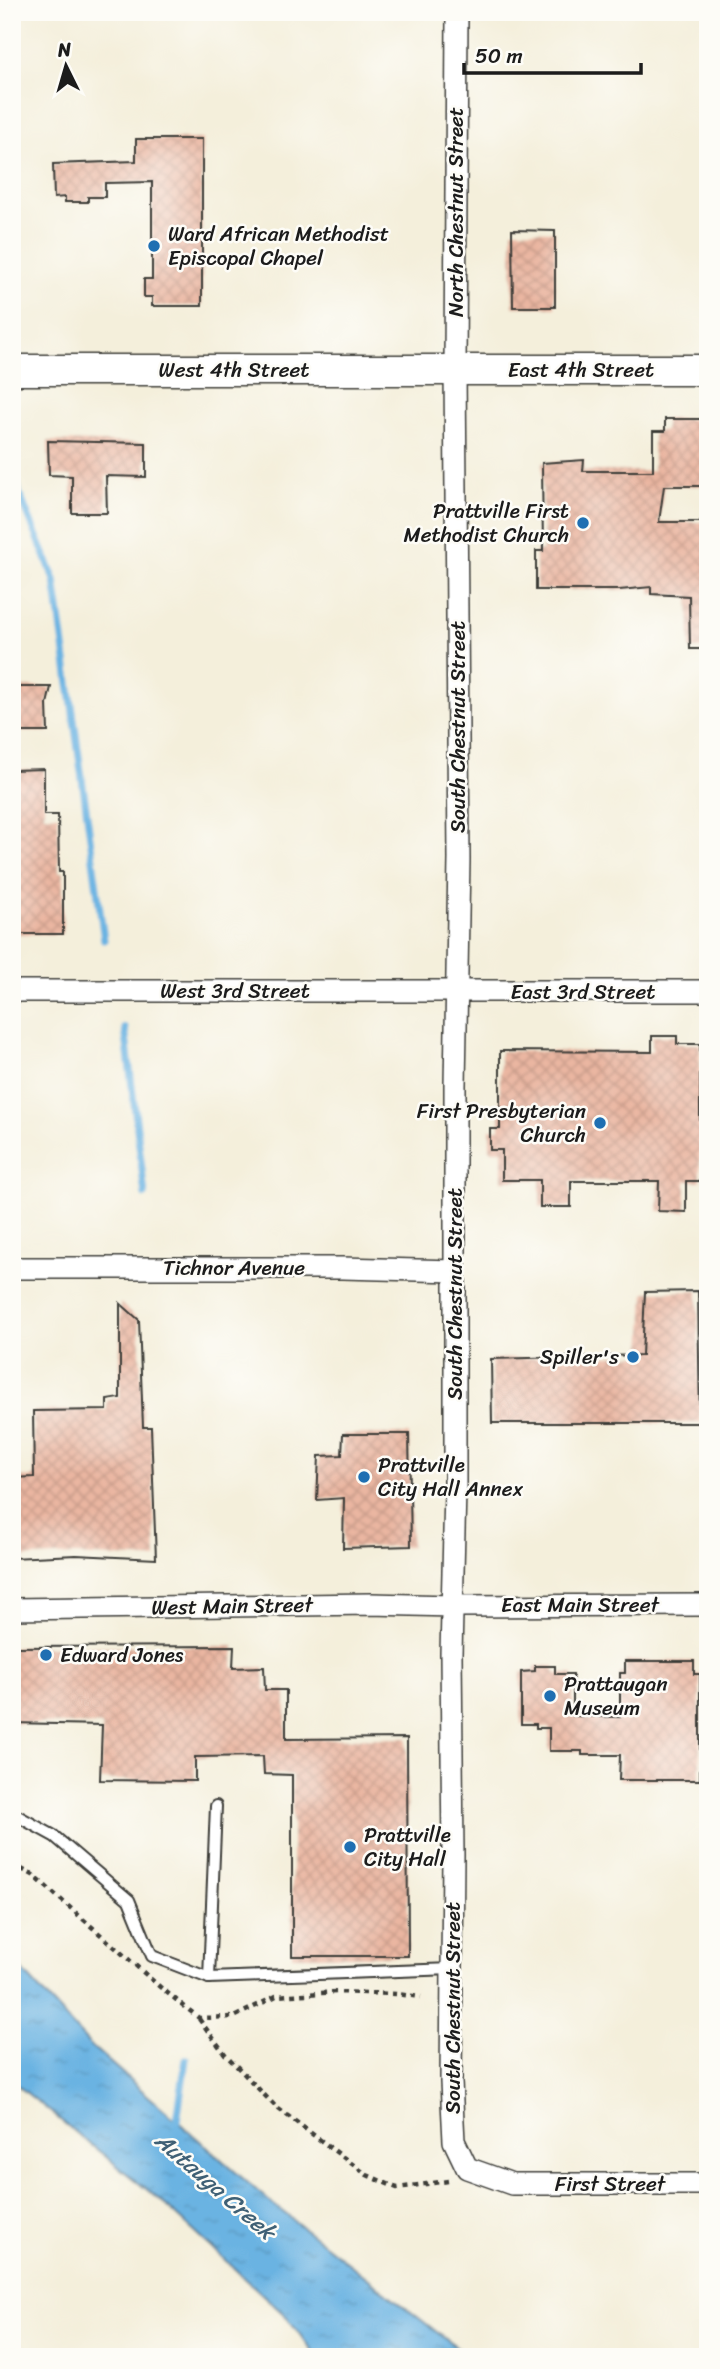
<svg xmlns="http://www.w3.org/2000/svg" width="720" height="2369" font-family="Sriracha,sans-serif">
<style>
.water{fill:url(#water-ripples);stroke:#43687f;stroke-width:2}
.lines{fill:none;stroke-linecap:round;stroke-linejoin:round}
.stream{stroke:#6ab3e2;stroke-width:7}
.building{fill:url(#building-cross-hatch)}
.service-casing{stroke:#3c3c39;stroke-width:14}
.minor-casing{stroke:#3c3c39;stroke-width:24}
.secondary-casing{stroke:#3c3c39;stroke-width:33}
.path{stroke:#3c3c39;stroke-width:4.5;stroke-dasharray:5 5;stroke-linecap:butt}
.service{stroke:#fff;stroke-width:10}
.minor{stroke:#fff;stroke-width:21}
.secondary{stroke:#fff;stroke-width:30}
.poi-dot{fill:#1f6fb2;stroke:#fdfcf7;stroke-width:2.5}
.labels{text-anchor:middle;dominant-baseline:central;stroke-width:5;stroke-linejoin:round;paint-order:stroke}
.street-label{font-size:21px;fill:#1c1c1c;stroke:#fdfcf7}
.poi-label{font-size:21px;fill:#1c1c1c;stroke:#fdfcf7;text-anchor:start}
.water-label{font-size:23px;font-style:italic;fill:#3f6075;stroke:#fdfcf7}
</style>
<defs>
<pattern id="water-ripples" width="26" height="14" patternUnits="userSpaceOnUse" patternTransform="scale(1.75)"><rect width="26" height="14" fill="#6ab3e2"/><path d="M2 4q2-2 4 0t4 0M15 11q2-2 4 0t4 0" fill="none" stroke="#5b99c1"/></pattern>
<pattern id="building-cross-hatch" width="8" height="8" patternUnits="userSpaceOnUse" patternTransform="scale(1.75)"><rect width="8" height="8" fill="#eab6a1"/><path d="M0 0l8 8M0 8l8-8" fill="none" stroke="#c89c8a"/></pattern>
</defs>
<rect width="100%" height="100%" fill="#fdfcf7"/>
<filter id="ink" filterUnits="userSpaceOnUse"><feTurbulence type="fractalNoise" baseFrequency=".0143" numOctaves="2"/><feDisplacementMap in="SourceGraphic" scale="14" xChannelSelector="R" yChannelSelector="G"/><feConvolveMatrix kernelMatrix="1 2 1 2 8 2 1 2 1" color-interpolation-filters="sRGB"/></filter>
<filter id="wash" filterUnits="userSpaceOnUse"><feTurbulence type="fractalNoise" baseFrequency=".00686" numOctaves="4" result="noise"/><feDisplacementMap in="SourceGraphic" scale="28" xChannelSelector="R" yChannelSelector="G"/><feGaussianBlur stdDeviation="1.57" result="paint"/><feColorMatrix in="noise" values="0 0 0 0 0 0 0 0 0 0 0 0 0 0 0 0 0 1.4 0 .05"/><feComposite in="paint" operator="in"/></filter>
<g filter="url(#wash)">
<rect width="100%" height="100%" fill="#f4efdb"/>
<!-- water -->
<polygon class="water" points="12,1959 90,2045 270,2202 465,2354 472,2357 316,2357 288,2318 161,2201 12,2081"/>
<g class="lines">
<!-- stream -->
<g class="stream">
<polyline points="12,460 19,493 55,580 104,940"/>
<polyline points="125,1028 145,1195"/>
<polyline points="176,2127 186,2059"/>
</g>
</g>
<g id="blocks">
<!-- building -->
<g class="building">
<polygon points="136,139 202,139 202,306 152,306 152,297 144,297 144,279 152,279 152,182 105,183 105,197 88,197 88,202 65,202 65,197 54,198 53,164 136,161"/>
<polygon points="512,230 555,231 555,307 513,307"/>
<polygon points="665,419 708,419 708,486 664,486 659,522 708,522 708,649 690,649 689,596 651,594 651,587 619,590 536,590 536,551 543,551 542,463 584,460 583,471 653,471 653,431 665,431"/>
<polygon points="48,441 146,443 146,477 106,476 107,513 72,513 72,476 49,475"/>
<polygon points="12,687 51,687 47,704 48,732 12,732"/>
<polygon points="44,769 44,815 58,815 59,872 63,872 63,934 12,934 12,770"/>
<polygon points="652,1036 677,1036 677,1044 700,1044 700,1181 686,1181 686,1212 658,1211 659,1181 571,1181 571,1207 540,1207 540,1180 502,1180 502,1150 490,1150 490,1129 500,1129 500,1051 652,1052"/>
<polygon points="698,1291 700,1423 492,1423 491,1359 642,1355 645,1292"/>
<polygon points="120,1303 139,1320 143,1427 151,1427 156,1559 76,1555 12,1558 12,1478 34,1477 33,1411 107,1410 107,1400 120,1398"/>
<polygon points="343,1434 409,1434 411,1546 343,1548 344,1498 317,1500 319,1456 342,1455"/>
<polygon points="234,1646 233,1668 264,1667 265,1690 286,1690 286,1739 407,1738 408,1956 292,1956 292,1775 264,1774 263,1756 195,1757 195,1781 100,1780 102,1725 12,1723 12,1647"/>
<polygon points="625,1661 694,1661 694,1674 700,1674 700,1780 619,1780 620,1755 582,1755 582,1751 549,1751 549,1728 536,1728 536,1724 521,1724 521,1672 535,1671 535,1666 555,1666 555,1674 573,1674 573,1716 620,1717 620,1673 625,1673"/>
</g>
</g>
</g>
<g filter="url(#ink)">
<use href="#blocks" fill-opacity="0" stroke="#3c3c39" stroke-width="2"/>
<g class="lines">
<!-- service casing -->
<g class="service-casing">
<g id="service">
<polyline points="12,1813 54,1836 129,1900 152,1956 209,1978 452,1969"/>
<polyline points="209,1978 216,1806"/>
</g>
</g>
<!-- minor casing -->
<g class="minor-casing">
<g id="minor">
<polyline points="457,12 455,370 459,859 455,1085 455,1490 451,1654 453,1855 451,2082 454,2141 467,2168 512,2184 708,2184"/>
<polyline points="12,991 708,991"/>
<polyline points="12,1268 342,1268 455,1271"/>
<polyline points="12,1609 371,1604 452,1606 708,1605"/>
<polyline points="707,2357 708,2356"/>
</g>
</g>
<!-- secondary casing -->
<g class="secondary-casing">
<polyline id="secondary" points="12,370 708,370"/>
</g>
<!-- path -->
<g class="path">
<polyline points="12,1864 33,1875 160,1987 199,2018 234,2017 276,1996 336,1992 396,1994 421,1997"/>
<polyline points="199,2019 225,2054 276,2107 367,2175 397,2188 448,2181"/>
</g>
<!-- service -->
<use href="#service" class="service"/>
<!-- minor -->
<use href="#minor" class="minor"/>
<!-- secondary -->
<use href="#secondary" class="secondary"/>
</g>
</g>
<!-- markers -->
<g class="poi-dot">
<circle cx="154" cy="246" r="7"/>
<circle cx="583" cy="523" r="7"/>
<circle cx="600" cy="1123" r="7"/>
<circle cx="633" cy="1357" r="7"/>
<circle cx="364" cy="1477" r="7"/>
<circle cx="46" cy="1655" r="7"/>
<circle cx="550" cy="1696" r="7"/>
<circle cx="350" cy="1847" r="7"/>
</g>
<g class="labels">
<!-- street labels -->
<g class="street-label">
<text transform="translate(456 212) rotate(-90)">North Chestnut Street</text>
<text x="234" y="370">West 4th Street</text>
<text x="581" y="370">East 4th Street</text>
<text transform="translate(458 727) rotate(-90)">South Chestnut Street</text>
<text x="235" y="991">West 3rd Street</text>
<text x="583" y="992">East 3rd Street</text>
<text x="234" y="1268">Tichnor Avenue</text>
<text transform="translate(455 1294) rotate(-90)">South Chestnut Street</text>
<text x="580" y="1605">East Main Street</text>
<text transform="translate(232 1606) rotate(-1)">West Main Street</text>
<text transform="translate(453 2008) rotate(-90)">South Chestnut Street</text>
<text x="610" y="2184">First Street</text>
</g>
<!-- poi labels -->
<g class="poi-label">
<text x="168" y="234">Ward African Methodist<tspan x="168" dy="24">Episcopal Chapel</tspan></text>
<text x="569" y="511" text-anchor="end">Prattville First<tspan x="569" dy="24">Methodist Church</tspan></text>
<text x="586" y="1111" text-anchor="end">First Presbyterian<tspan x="586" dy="24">Church</tspan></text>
<text x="619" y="1357" text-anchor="end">Spiller's</text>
<text x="378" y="1465">Prattville<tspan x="378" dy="24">City Hall Annex</tspan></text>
<text x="60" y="1655">Edward Jones</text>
<text x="564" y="1684">Prattaugan<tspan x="564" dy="24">Museum</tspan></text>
<text x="364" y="1835">Prattville<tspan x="364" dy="24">City Hall</tspan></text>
</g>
<!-- water labels -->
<g class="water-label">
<text transform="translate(215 2186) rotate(41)">Autauga Creek</text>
</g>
</g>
<!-- margin -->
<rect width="720" height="2369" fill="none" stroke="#fdfcf7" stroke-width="42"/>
<!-- north arrow -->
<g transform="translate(66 66) rotate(355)" stroke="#fdfcf7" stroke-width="5" paint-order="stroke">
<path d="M0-5L12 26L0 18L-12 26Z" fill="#1c1c1c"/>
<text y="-10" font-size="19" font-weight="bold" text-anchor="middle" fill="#1c1c1c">N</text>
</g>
<!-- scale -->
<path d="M464 63v10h177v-10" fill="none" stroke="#1c1c1c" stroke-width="3.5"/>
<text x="475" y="63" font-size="21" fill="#1c1c1c" stroke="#fdfcf7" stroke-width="5" paint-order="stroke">50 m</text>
</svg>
